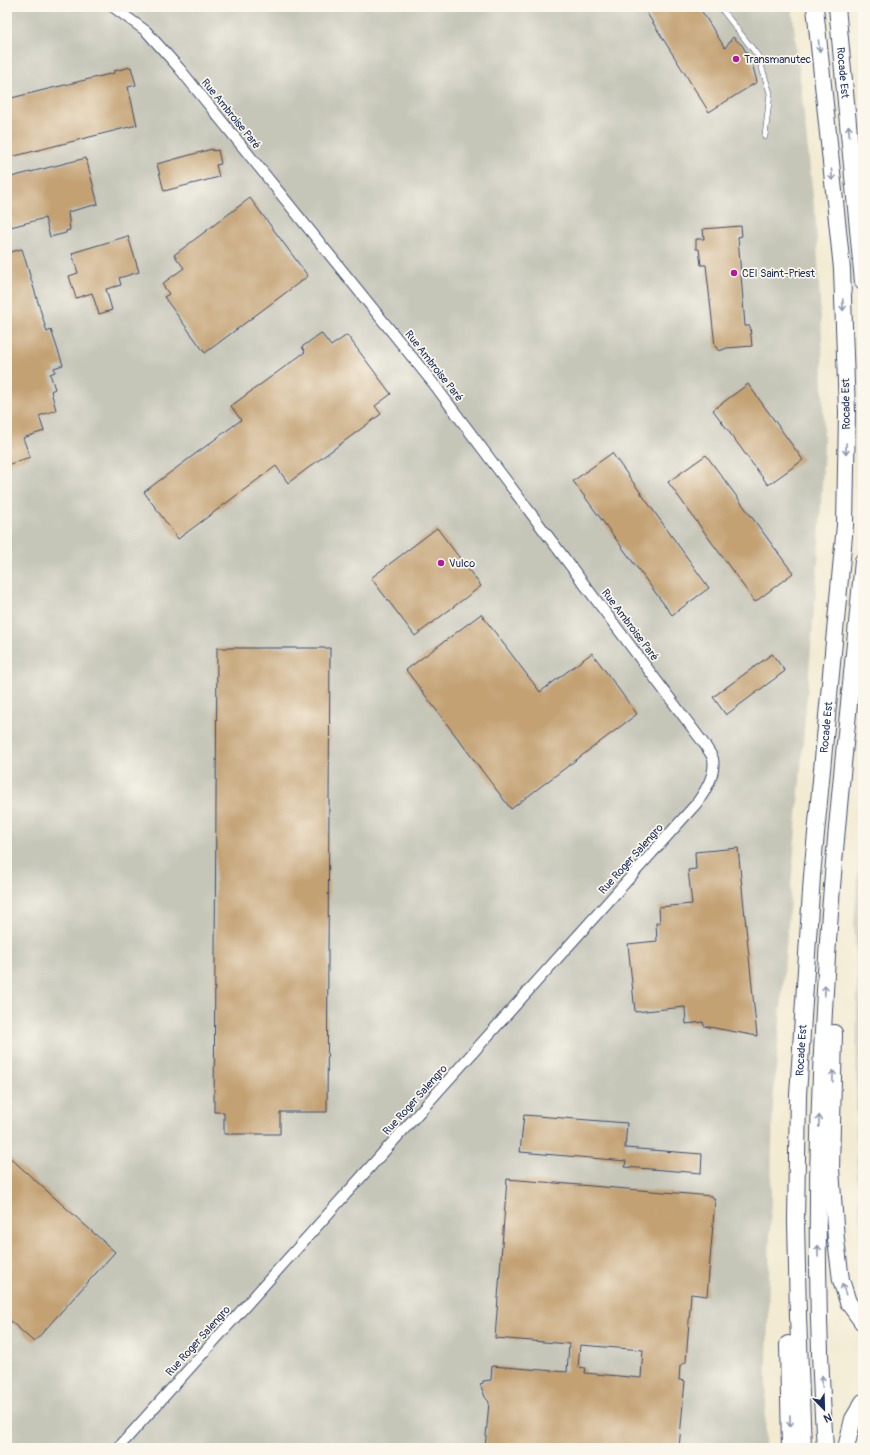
<svg xmlns="http://www.w3.org/2000/svg" width="870" height="1455" font-family="Pangolin,sans-serif">
<style>
.industrial{fill:#c5c5b8}
.building{fill:#c3a173;fill-rule:evenodd}
.lines{fill:none;stroke-linecap:round;stroke-linejoin:round}
.service-casing{stroke:#3b4b6f;stroke-width:6}
.minor-casing{stroke:#3b4b6f;stroke-width:12}
.trunk-casing{stroke:#3b4b6f;stroke-width:18}
.service{stroke:#fff;stroke-width:5}
.minor{stroke:#fff;stroke-width:10}
.trunk{stroke:#fff;stroke-width:16}
.oneway{stroke:#8d97ae}
.poi-dot{fill:#b5179e;stroke:#fbf7ec;stroke-width:1.5}
.labels{text-anchor:middle;dominant-baseline:central;stroke-width:3.5;stroke-linejoin:round;paint-order:stroke}
.poi-label{font-size:11px;fill:#1b2f5e;stroke:#fbf7ec;text-anchor:start}
.street-label{font-size:11px;fill:#1b2f5e;stroke:#fbf7ec}
</style>
<rect width="100%" height="100%" fill="#fbf7ec"/>
<filter id="ink" filterUnits="userSpaceOnUse"><feTurbulence type="fractalNoise" baseFrequency=".025" numOctaves="2"/><feDisplacementMap in="SourceGraphic" scale="8" xChannelSelector="R" yChannelSelector="G"/><feConvolveMatrix kernelMatrix="1 2 1 2 8 2 1 2 1" color-interpolation-filters="sRGB"/></filter>
<filter id="wash" filterUnits="userSpaceOnUse"><feTurbulence type="fractalNoise" baseFrequency=".012" numOctaves="4" result="noise"/><feDisplacementMap in="SourceGraphic" scale="16" xChannelSelector="R" yChannelSelector="G"/><feGaussianBlur stdDeviation="0.9" result="paint"/><feColorMatrix in="noise" values="0 0 0 0 0 0 0 0 0 0 0 0 0 0 0 0 0 1.4 0 .05"/><feComposite in="paint" operator="in"/></filter>
<g filter="url(#wash)">
<rect width="100%" height="100%" fill="#f2ead1"/>
<!-- industrial -->
<g class="industrial">
<polygon points="7,7 792,7 816,223 822,338 824,446 818,563 773,1104 765,1448 7,1448"/>
<polygon points="863,806 863,1290 856,1155 857,971 854,924"/>
</g>
<g id="blocks">
<!-- building -->
<g class="building">
<polygon points="643,7 699,7 725,48 733,37 742,45 752,63 757,82 709,112"/>
<polygon points="131,67 136,85 128,87 137,125 7,158 7,99 114,73 114,71"/>
<polygon points="212,149 213,151 218,150 221,164 216,165 219,177 164,191 157,164"/>
<polygon points="86,158 98,204 68,212 70,230 66,231 66,233 50,237 45,218 7,228 7,178"/>
<polygon points="250,198 308,276 205,353 164,297 169,294 162,284 184,268 174,255"/>
<polygon points="741,226 742,236 738,237 745,326 750,326 752,346 727,348 719,351 715,346 706,265 701,265 699,249 696,249 696,239 704,239 703,229"/>
<polygon points="128,236 139,272 119,278 121,285 106,289 112,310 99,314 92,293 76,298 69,276 78,273 72,253"/>
<polygon points="22,249 47,332 51,330 63,365 54,368 55,372 50,374 55,389 51,391 56,410 39,416 44,431 23,438 30,457 7,465 7,253"/>
<polygon points="321,333 331,346 347,335 391,394 375,406 381,414 288,483 276,466 178,539 144,492 241,420 231,406 305,352 302,347"/>
<polygon points="748,384 803,460 768,485 713,410"/>
<polygon points="612,453 709,588 672,615 573,481"/>
<polygon points="706,455 793,573 755,602 668,482"/>
<polygon points="437,528 481,586 415,636 371,578"/>
<polygon points="481,614 540,692 592,653 637,714 511,809 406,670"/>
<polygon points="217,648 330,648 327,1112 280,1112 280,1134 224,1134 224,1112 214,1112"/>
<polygon points="772,654 785,671 726,715 713,697"/>
<polygon points="738,848 757,1036 704,1026 703,1022 686,1024 685,1007 635,1012 628,944 657,941 656,923 660,923 659,907 692,904 688,870 696,869 695,852"/>
<polygon points="524,1115 627,1123 625,1148 702,1154 701,1173 625,1167 626,1161 520,1152"/>
<polygon points="7,1155 115,1252 34,1342 7,1318"/>
<path d="M507 1179 712 1196 715 1200 707 1296 691 1294 686 1362 680 1366 679 1380 685 1381 679 1448H485L489 1402 485 1397 480 1384 483 1383V1381L491 1380 492 1366 567 1372 569 1344 495 1338ZM580 1345 643 1350 641 1378 585 1373 586 1368 578 1367Z"/>
</g>
</g>
</g>
<g filter="url(#ink)">
<use href="#blocks" fill-opacity="0" stroke="#3b4b6f" stroke-width="1"/>
<g class="lines">
<!-- service casing -->
<g class="service-casing">
<polyline id="service" points="720,7 758,56 770,93 765,136"/>
</g>
<!-- minor casing -->
<g class="minor-casing">
<path id="minor" d="M113 7 146 31 179 68 433 383 705 745C707 749 712 755 713 759 716 775 705 792 696 804L118 1448"/>
</g>
<!-- trunk casing -->
<g class="trunk-casing">
<g id="trunk">
<path id="s1" d="M837 7 863 282"/>
<polyline points="834,1033 831,1169 836,1240 841,1280 848,1302 863,1323"/>
<polyline points="788,1344 790,1448"/>
<path id="s2" d="M803 1448 798 1316 796 1220 798 1095 812 876 845 525 847 412 842 269 815 7"/>
<path d="M825 1448C815 1302 816 1156 824 1011 831 861 849 711 863 561"/>
<polyline points="846,1448 853,1419 863,1402"/>
</g>
</g>
<!-- service -->
<use href="#service" class="service"/>
<!-- minor -->
<use href="#minor" class="minor"/>
<!-- trunk -->
<use href="#trunk" class="trunk"/>
</g>
<!-- one-way arrows -->
<defs><path id="oneway-shaft" d="M-6 0H5M1.5-3L5.5 0L1.5 3" fill="none" stroke-width="1.6" stroke-linecap="round" stroke-linejoin="round"/></defs>
<g class="oneway">
<use href="#oneway-shaft" transform="translate(819 46) rotate(84)"/>
<use href="#oneway-shaft" transform="translate(849 131) rotate(-95)"/>
<use href="#oneway-shaft" transform="translate(832 175) rotate(84)"/>
<use href="#oneway-shaft" transform="translate(843 305) rotate(88)"/>
<use href="#oneway-shaft" transform="translate(846 449) rotate(91)"/>
<use href="#oneway-shaft" transform="translate(825 991) rotate(-86)"/>
<use href="#oneway-shaft" transform="translate(833 1076) rotate(-89)"/>
<use href="#oneway-shaft" transform="translate(819 1121) rotate(-88)"/>
<use href="#oneway-shaft" transform="translate(818 1251) rotate(-90)"/>
<use href="#oneway-shaft" transform="translate(844 1289) rotate(-107)"/>
<use href="#oneway-shaft" transform="translate(822 1381) rotate(-92)"/>
<use href="#oneway-shaft" transform="translate(790 1421) rotate(89)"/>
</g>
</g>
<!-- markers -->
<g class="poi-dot">
<circle cx="736" cy="59" r="4"/>
<circle cx="734" cy="273" r="4"/>
<circle cx="441" cy="563" r="4"/>
</g>
<g class="labels">
<!-- poi labels -->
<g class="poi-label">
<text x="744" y="59">Transmanutec</text>
<text x="742" y="273">CEI Saint-Priest</text>
<text x="449" y="563">Vulco</text>
</g>
<!-- street labels -->
<g class="street-label">
<text stroke="none"><textPath href="#s1" startOffset="66">Rocade Est</textPath></text>
<text transform="translate(231 114) rotate(51)">Rue Ambroise Paré</text>
<text transform="translate(434 366) rotate(52)">Rue Ambroise Paré</text>
<text transform="translate(846 404) rotate(-91)">Rocade Est</text>
<text transform="translate(630 625) rotate(53)">Rue Ambroise Paré</text>
<text stroke="none"><textPath href="#s2" startOffset="722">Rocade Est</textPath></text>
<text transform="translate(631 859) rotate(-48)">Rue Roger Salengro</text>
<text stroke="none"><textPath href="#s2" startOffset="398">Rocade Est</textPath></text>
<text transform="translate(415 1100) rotate(-48)">Rue Roger Salengro</text>
<text transform="translate(198 1341) rotate(-48)">Rue Roger Salengro</text>
</g>
</g>
<!-- margin -->
<rect width="870" height="1455" fill="none" stroke="#fbf7ec" stroke-width="24"/>
<!-- north arrow -->
<g transform="translate(824 1409) rotate(157)" stroke="#fbf7ec" stroke-width="3" paint-order="stroke">
<path d="M0-3L7 15L0 10L-7 15Z" fill="#1b2f5e"/>
<text y="-6" font-size="11" font-weight="bold" text-anchor="middle" fill="#1b2f5e">N</text>
</g>
</svg>
